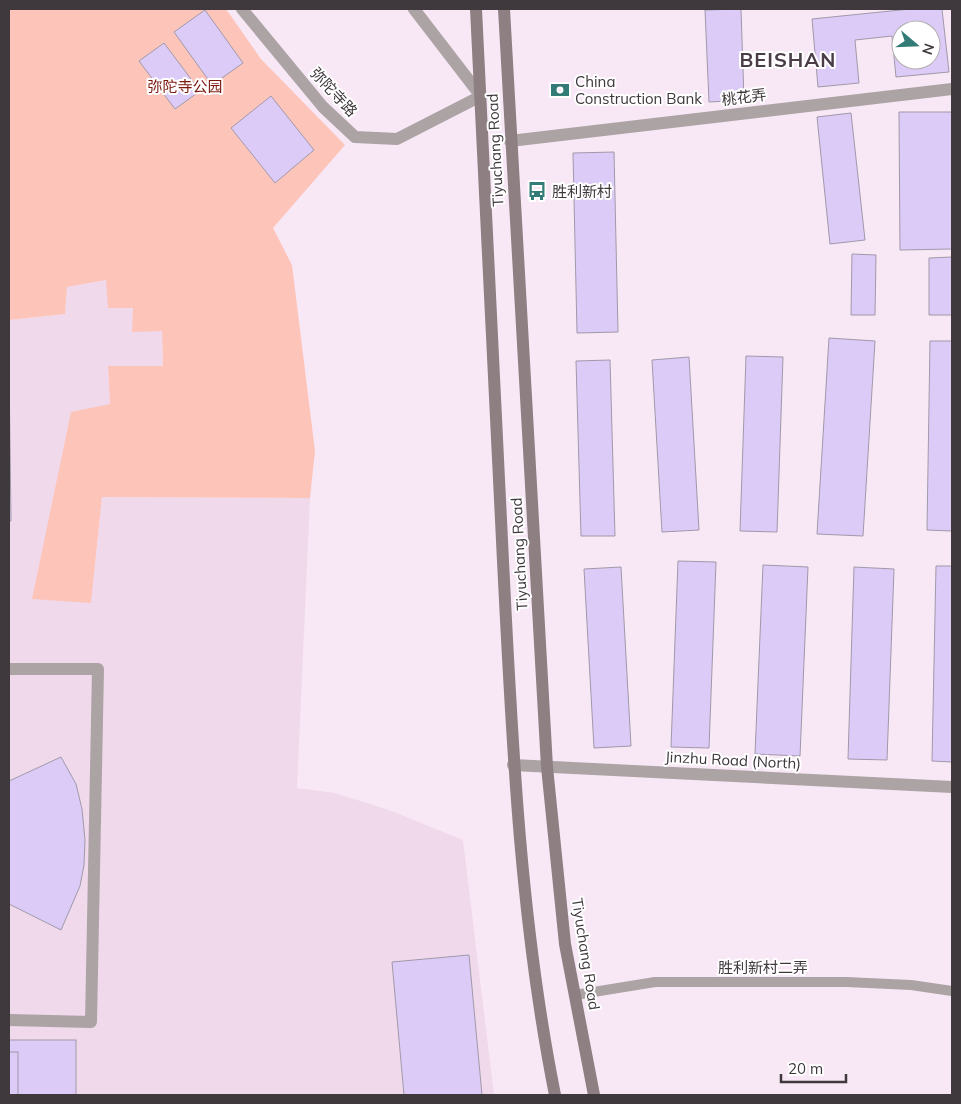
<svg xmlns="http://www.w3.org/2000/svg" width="961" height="1104" font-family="Mulish,'Noto Sans SC',sans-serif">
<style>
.built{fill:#f0d9eb}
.green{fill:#fdc5ba}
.building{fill:#ddcbf7;stroke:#a099aa;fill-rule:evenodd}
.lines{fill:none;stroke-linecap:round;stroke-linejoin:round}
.service{stroke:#aca3a5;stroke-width:10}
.pedestrian{stroke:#aca3a5;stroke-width:12}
.minor{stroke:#aca3a5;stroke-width:12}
.tertiary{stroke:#aca3a5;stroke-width:12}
.secondary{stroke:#8d7f82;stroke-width:12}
.labels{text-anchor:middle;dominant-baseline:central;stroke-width:4;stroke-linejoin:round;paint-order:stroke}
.poi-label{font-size:15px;fill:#3f383d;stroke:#fff;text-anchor:start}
.park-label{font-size:15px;fill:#7b180e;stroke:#fff}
.street-label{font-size:15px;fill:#3f383d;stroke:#fff}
.district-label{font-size:20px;font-weight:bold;letter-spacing:1px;fill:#4a3d48;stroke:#fff}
</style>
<rect width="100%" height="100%" fill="#f8e7f5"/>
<!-- built -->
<polygon class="built" points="106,280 133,308 162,331 163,366 108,366 110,404 91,603 102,497 310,498 297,788 335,793 389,810 463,840 494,1095 9,1095 9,320 65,314 67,287"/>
<!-- green -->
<polygon class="green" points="9,9 226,9 261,59 345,145 273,228 292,265 315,451 310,498 102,497 91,603 32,599 71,412 110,404 108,366 163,366 162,331 132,332 133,308 108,308 106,280 67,287 65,314 9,320"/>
<!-- building -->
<g class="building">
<polygon points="741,9 744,100 709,102 705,10"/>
<path d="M910 9H942L949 72 896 77 892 36 855 40 859 83 818 87 812 19ZM901 30H931V60H901Z"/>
<polygon points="205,10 243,63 212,85 174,32"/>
<polygon points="164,43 200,91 175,109 139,61"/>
<polygon points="271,96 314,150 275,183 231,128"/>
<polygon points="899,112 952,112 952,249 900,250"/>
<polygon points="851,113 865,240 830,244 817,117"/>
<polygon points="614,152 618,332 577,333 573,153"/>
<polygon points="852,254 876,255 875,315 851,315"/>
<polygon points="952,257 952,315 929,315 929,258"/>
<polygon points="829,338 875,341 863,536 817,534"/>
<polygon points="930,341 952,341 952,531 927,530"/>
<polygon points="746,356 783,357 777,532 740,531"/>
<polygon points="689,357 699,530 662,532 652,360"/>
<polygon points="610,360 615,536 581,536 576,361"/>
<polygon points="9,367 11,521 9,521"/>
<polygon points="678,561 716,562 709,748 671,747"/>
<polygon points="763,565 808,567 800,756 755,754"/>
<polygon points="936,566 952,566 952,762 932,761"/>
<polygon points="621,567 631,746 594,748 584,569"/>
<polygon points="854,567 894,569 887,760 848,759"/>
<polygon points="61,757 76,784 82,809 85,840 84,865 80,886 61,930 9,904 9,781"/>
<polygon points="469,955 482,1095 404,1095 392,962"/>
<rect x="9" y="1040" width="67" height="55"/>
<rect x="9" y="1052" width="9" height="43"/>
</g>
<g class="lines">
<!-- service -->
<polyline class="service" points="575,995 655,982 846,982 911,985 952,991"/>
<!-- pedestrian -->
<polyline class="pedestrian" points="242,9 323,107 355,137 397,139 481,96"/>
<!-- minor -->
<g class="minor">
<polyline points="414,9 481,96"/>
<polyline points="510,141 952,89"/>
<polyline points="9,669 98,669 91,1022 9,1020"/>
</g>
<!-- tertiary -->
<polyline class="tertiary" points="513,765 952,787"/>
<!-- secondary -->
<g class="secondary">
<path d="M476 9C486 193 495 377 503 561 512 740 520 920 555 1095"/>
<polyline points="504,9 547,767 565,944 594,1095"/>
</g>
</g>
<!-- icons -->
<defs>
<g id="bank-bare" transform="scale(1.5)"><path d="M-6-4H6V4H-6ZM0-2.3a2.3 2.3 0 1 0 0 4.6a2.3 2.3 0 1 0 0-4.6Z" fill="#337b76" stroke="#fff" stroke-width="2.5" paint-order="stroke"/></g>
<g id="bus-bare" transform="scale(1.5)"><path d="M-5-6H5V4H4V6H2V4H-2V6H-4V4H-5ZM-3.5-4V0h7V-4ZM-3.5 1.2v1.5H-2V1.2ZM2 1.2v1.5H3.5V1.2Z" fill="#337b76" stroke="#fff" stroke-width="2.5" paint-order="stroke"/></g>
</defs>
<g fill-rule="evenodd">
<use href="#bank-bare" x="560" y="90"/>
<use href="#bus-bare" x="537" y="191"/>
</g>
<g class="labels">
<!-- poi labels -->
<g class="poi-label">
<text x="575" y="81">China<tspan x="575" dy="17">Construction Bank</tspan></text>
<text x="552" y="191">胜利新村</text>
</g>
<!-- park labels -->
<g class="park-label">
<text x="185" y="86">弥陀寺公园</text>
</g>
<!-- street labels -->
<g class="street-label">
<text transform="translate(334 92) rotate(47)">弥陀寺路</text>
<text transform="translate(744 97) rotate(-7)">桃花弄</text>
<text transform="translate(495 150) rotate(-93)">Tiyuchang Road</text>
<text transform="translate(519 554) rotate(-93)">Tiyuchang Road</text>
<text transform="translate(733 760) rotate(3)">Jinzhu Road (North)</text>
<text transform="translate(586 954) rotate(81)">Tiyuchang Road</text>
<text x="763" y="967">胜利新村二弄</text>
</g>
<!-- district labels -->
<g class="district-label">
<text x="788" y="59">BEISHAN</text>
</g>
</g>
<!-- border -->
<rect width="961" height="1104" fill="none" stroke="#3f383d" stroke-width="20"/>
<!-- north arrow -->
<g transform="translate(916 45) rotate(109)"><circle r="24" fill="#ffffff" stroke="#b2afb1"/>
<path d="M0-4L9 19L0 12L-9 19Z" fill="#337b76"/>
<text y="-8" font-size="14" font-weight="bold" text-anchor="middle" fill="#3f383d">N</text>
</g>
<!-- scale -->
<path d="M781 1074v8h65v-8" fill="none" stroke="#3f383d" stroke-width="2.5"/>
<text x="788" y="1074" font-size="15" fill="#3f383d" stroke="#ffffff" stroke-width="4" paint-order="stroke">20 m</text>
</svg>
